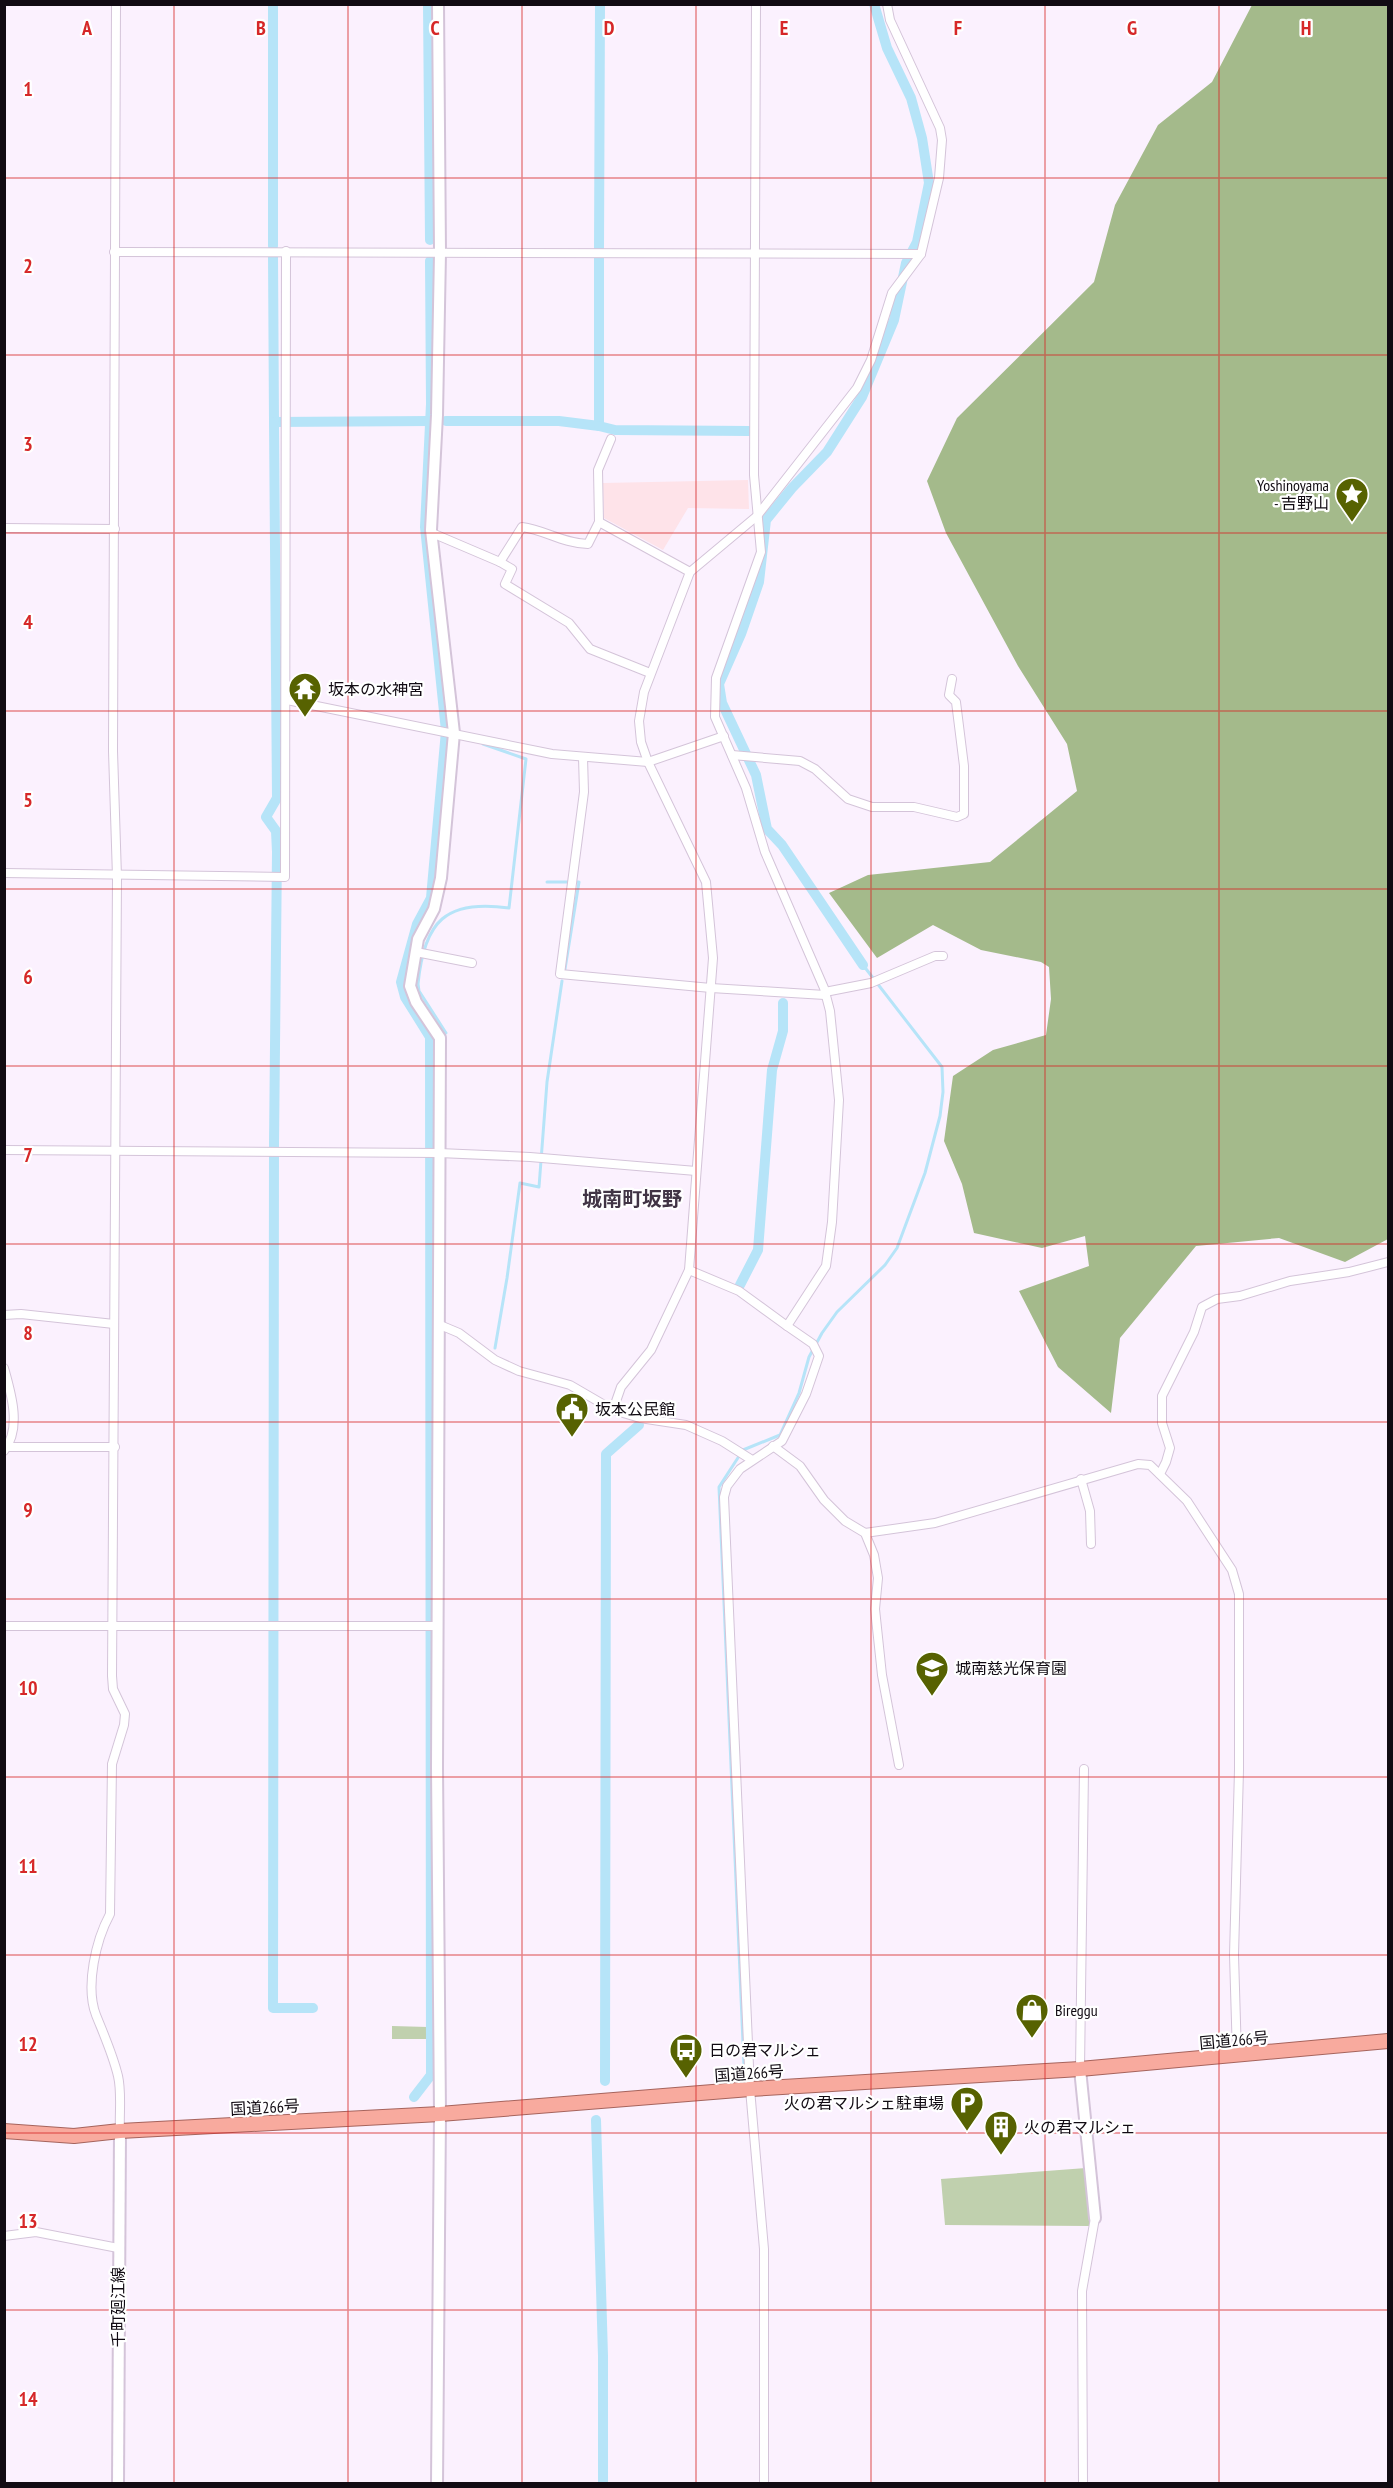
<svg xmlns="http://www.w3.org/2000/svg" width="1393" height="2488" font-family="'PT Sans Narrow','Noto Sans JP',sans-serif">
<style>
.industrial{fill:#fee3e9}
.green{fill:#c0d0ae}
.forest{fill:#a4ba8b}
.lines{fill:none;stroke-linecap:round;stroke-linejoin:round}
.stream{stroke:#b6e4f8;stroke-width:3}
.canal{stroke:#b6e4f8;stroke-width:10}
.minor-casing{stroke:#d4c4d9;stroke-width:10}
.tertiary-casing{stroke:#d4c4d9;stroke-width:14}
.secondary-casing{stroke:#d4c4d9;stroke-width:14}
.trunk-casing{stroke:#a6645d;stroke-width:16}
.minor{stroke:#fff;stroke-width:8}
.tertiary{stroke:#fff;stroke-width:10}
.secondary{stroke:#fff;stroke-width:10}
.trunk{stroke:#f8aa9e;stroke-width:14}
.grid{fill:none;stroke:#d62828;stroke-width:1.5;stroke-opacity:0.55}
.labels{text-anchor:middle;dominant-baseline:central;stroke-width:4.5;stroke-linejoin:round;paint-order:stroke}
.poi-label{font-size:16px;fill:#110b13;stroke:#fff;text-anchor:start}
.street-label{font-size:16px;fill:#110b13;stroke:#fff}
.quarter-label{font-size:20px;font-weight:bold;fill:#413445;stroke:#fff}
.grid-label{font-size:20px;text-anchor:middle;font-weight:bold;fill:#d62828;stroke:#fff;stroke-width:4.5;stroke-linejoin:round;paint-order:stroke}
</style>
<rect width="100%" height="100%" fill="#fbf1fe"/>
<!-- industrial -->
<polygon class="industrial" points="748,480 749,509 688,508 663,550 604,518 603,483"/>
<!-- green -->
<g class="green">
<polygon points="392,2026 428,2027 427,2039 392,2039"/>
<polygon points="1086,2168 1091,2212 1090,2226 945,2225 941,2179"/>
</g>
<!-- forest -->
<polygon class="forest" points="1252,5 1388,5 1388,1239 1345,1262 1279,1238 1196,1246 1120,1338 1111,1413 1058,1367 1019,1291 1089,1266 1085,1236 1042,1248 974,1233 962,1184 944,1141 953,1076 993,1050 1046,1035 1051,999 1049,967 1041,962 981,950 933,925 877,958 829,893 868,875 990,862 1077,791 1067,744 1018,666 946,533 927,481 957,418 1094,282 1115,205 1158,125 1212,82"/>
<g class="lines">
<!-- stream -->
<g class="stream">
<polyline points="547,882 579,882 565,969"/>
<path d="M446 1033 419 991 418 984C424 921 446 899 509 908L526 759 483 744"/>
<polyline points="495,1348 507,1278 520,1183 539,1187 547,1082 562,981"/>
<polyline points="744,2066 719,1487 743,1450 780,1435 799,1393 809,1357 822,1333 837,1312 885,1265 897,1248 925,1173 940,1116 943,1092 942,1067 863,965"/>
</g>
<!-- canal -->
<g class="canal">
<polyline points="428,4 430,240"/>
<polyline points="273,246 273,4"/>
<polyline points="599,248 600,4"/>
<polyline points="273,256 274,422 430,421"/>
<polyline points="446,421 559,421 599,426 599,257"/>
<polyline points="274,422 277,798 266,817 276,831 277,852 274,1143 273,2008 313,2008"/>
<polyline points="599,426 615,430 749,431"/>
<polyline points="863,965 782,845 767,829 756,775 722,703 719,684 741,634 759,582 766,520 792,488 827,452 862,397 894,320 906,263 917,242 929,183 922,138 911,98 887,48 874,4"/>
<polyline points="740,1285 758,1250 772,1070 783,1031 783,1003"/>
<polyline points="605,2081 606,1454 639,1425"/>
<polyline points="414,2097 431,2075 430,1037 405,997 401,982 417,924 431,898 446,731 425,527 431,404 430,261"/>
<polyline points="596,2120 603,2356 603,2484"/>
</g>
<!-- minor casing -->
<g class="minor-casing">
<g id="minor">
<path d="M116 4 113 751 117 877 112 1676 113 1689 125 1714 124 1725 112 1764 110 1914C96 1940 85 1986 96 2015 104 2035 113 2055 118 2076 122 2093 119 2113 120 2131"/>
<polyline points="756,4 754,475 761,552 716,678 715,717 746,788 765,852 824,988 830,1011 839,1100 832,1222 826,1266 787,1326 813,1344 819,1356 806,1394 782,1441 740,1469 727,1486 724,1497 750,2089 764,2249 764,2484"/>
<polyline points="114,252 921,254"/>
<path d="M611 439 598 470 599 522 588 544C562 543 545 530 522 527L500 562 512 569 505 584 569 623 590 649 650 673"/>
<polyline points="599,522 690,572"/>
<polyline points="4,528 115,529"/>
<polyline points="432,533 500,562"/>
<polyline points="287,700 552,754 648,762 724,736"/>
<polyline points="732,755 800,761 815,769 848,799 872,807 914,807 957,817 964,814 964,766 956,702 949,695 952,679"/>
<polyline points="583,757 584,792 560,974 711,988 825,995"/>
<polyline points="4,873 285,877 286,251"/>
<polyline points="416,952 472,963"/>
<polyline points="825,992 871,983 935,956 943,956"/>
<polyline points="4,1150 439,1153 530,1157 696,1171"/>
<polyline points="689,1270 739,1291 787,1326"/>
<polyline points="4,1315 21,1314 114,1324"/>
<polyline points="440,1325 459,1333 495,1360 519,1371 570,1385 613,1410 640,1418 686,1425 722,1441 752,1460"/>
<path d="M4 1368C11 1393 22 1428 4 1451"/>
<polyline points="613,1410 621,1387 651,1350 689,1270 713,958 706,882 648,762 641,742 639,721 644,692 690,572 757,516 857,388 871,360 892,293 921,254 939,178 942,140 940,128 890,20 887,4"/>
<polyline points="773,1446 800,1466 824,1500 845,1521 865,1533 874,1555 878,1578 875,1609 882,1675 899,1765"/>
<polyline points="8,1447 115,1447"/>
<polyline points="1160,1474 1166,1462 1170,1448 1162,1423 1162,1396 1194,1332 1202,1307 1217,1299 1240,1296 1290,1281 1349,1272 1388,1262"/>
<polyline points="1081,1479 1090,1511 1091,1544"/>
<polyline points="865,1533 935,1523 1138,1464 1150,1465 1187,1501 1232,1570 1239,1594 1239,1770 1234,1955 1237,2056"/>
<polyline points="4,1626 438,1626"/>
<polyline points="1080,2069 1084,1769"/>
<polyline points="4,2236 36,2232 118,2248"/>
<polyline points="1083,2484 1082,2291 1095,2218"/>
</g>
</g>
<!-- tertiary casing -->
<g class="tertiary-casing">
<g id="tertiary">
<polyline points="1080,2069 1095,2218"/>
<polyline points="437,2484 440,2114 437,1767 440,1038 416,1002 410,986 418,939 434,909 441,878 454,733 431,530 437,415 440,253 438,4"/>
</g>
</g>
<!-- secondary casing -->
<g class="secondary-casing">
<polyline id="secondary" points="118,2484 120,2131"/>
</g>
<!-- trunk casing -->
<g class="trunk-casing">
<polyline id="trunk" points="4,2131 74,2136 120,2131 440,2114 750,2089 1080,2069 1388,2041"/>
</g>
<!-- minor -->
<use href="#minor" class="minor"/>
<!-- tertiary -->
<use href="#tertiary" class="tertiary"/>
<!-- secondary -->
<use href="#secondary" class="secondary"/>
<!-- trunk -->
<use href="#trunk" class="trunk"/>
</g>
<!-- grid -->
<path class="grid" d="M174 4V2484M348 4V2484M522 4V2484M696 4V2484M871 4V2484M1045 4V2484M1219 4V2484M4 178H1388M4 355H1388M4 533H1388M4 711H1388M4 889H1388M4 1066H1388M4 1244H1388M4 1422H1388M4 1599H1388M4 1777H1388M4 1955H1388M4 2133H1388M4 2310H1388"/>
<!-- icons -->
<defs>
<g id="sight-pin" transform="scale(1.725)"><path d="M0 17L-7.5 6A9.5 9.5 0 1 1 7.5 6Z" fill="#576201" stroke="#fff"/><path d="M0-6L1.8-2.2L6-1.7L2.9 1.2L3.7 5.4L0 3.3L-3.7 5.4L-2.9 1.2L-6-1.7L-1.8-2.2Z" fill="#fff"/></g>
<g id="temple-pin" transform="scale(1.725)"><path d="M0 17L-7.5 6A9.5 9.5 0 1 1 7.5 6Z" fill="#576201" stroke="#fff"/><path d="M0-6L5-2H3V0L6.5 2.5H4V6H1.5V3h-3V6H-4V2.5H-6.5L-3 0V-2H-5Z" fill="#fff"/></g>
<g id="civic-pin" transform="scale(1.725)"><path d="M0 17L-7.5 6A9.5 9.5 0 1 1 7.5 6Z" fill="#576201" stroke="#fff"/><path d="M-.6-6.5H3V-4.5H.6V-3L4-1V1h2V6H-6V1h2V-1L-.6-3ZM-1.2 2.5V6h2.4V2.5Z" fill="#fff"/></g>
<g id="school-pin" transform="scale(1.725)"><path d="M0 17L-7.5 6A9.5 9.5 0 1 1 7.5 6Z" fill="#576201" stroke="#fff"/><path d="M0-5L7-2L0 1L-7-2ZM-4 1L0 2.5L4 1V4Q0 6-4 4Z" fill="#fff"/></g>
<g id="shop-pin" transform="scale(1.725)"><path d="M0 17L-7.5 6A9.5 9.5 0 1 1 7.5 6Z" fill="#576201" stroke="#fff"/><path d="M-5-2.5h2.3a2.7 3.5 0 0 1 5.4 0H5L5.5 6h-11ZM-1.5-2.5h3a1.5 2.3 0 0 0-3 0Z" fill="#fff"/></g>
<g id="bus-pin" transform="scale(1.725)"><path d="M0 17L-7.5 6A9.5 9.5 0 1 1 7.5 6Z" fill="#576201" stroke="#fff"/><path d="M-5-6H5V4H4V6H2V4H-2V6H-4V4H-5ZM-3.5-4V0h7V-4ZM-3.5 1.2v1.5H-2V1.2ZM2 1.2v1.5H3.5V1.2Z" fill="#fff"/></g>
<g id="parking-pin" transform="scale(1.725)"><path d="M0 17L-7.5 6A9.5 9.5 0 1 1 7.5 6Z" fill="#576201" stroke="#fff"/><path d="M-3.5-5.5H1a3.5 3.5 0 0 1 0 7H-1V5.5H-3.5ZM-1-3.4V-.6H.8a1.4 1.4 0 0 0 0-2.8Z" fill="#fff"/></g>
<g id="building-pin" transform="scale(1.725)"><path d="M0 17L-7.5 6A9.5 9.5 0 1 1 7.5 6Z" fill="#576201" stroke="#fff"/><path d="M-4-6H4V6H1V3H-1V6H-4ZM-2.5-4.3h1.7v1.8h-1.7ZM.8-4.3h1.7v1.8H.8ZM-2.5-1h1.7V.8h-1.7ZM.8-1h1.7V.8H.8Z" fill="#fff"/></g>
</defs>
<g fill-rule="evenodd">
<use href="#sight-pin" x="1352" y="494"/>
<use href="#temple-pin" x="305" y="689"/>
<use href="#civic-pin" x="572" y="1409"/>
<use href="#school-pin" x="932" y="1668"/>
<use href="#shop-pin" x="1032" y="2010"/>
<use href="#bus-pin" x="686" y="2050"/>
<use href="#parking-pin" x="967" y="2103"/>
<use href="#building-pin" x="1001" y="2127"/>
</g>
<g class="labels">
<!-- poi labels -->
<g class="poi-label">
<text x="1329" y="485" text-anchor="end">Yoshinoyama<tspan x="1329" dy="18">- 吉野山</tspan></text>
<text x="328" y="689">坂本の水神宮</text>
<text x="595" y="1409">坂本公民館</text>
<text x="955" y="1668">城南慈光保育園</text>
<text x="1055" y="2010">Bireggu</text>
<text x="709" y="2050">日の君マルシェ</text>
<text x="944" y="2103" text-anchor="end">火の君マルシェ駐車場</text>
<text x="1024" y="2127">火の君マルシェ</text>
</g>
<!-- street labels -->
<g class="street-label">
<text transform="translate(1234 2040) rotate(-5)">国道266号</text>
<text transform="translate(749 2073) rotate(-4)">国道266号</text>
<text transform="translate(265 2107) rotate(-3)">国道266号</text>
<text transform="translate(118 2307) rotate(-90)">千町廻江線</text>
</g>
<!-- quarter labels -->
<g class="quarter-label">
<text x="632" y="1199">城南町坂野</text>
</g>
</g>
<g class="grid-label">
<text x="87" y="35">A</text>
<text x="261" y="35">B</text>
<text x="435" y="35">C</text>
<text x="609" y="35">D</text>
<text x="784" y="35">E</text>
<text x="958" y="35">F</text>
<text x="1132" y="35">G</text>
<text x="1306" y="35">H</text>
<text x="28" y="96">1</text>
<text x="28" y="273">2</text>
<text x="28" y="451">3</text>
<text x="28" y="629">4</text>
<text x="28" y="807">5</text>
<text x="28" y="984">6</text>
<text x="28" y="1162">7</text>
<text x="28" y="1340">8</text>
<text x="28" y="1517">9</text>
<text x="28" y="1695">10</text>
<text x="28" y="1873">11</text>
<text x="28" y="2051">12</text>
<text x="28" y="2228">13</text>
<text x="28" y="2406">14</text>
</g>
<!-- border -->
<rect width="1393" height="2488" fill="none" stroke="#110b13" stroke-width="12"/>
</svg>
